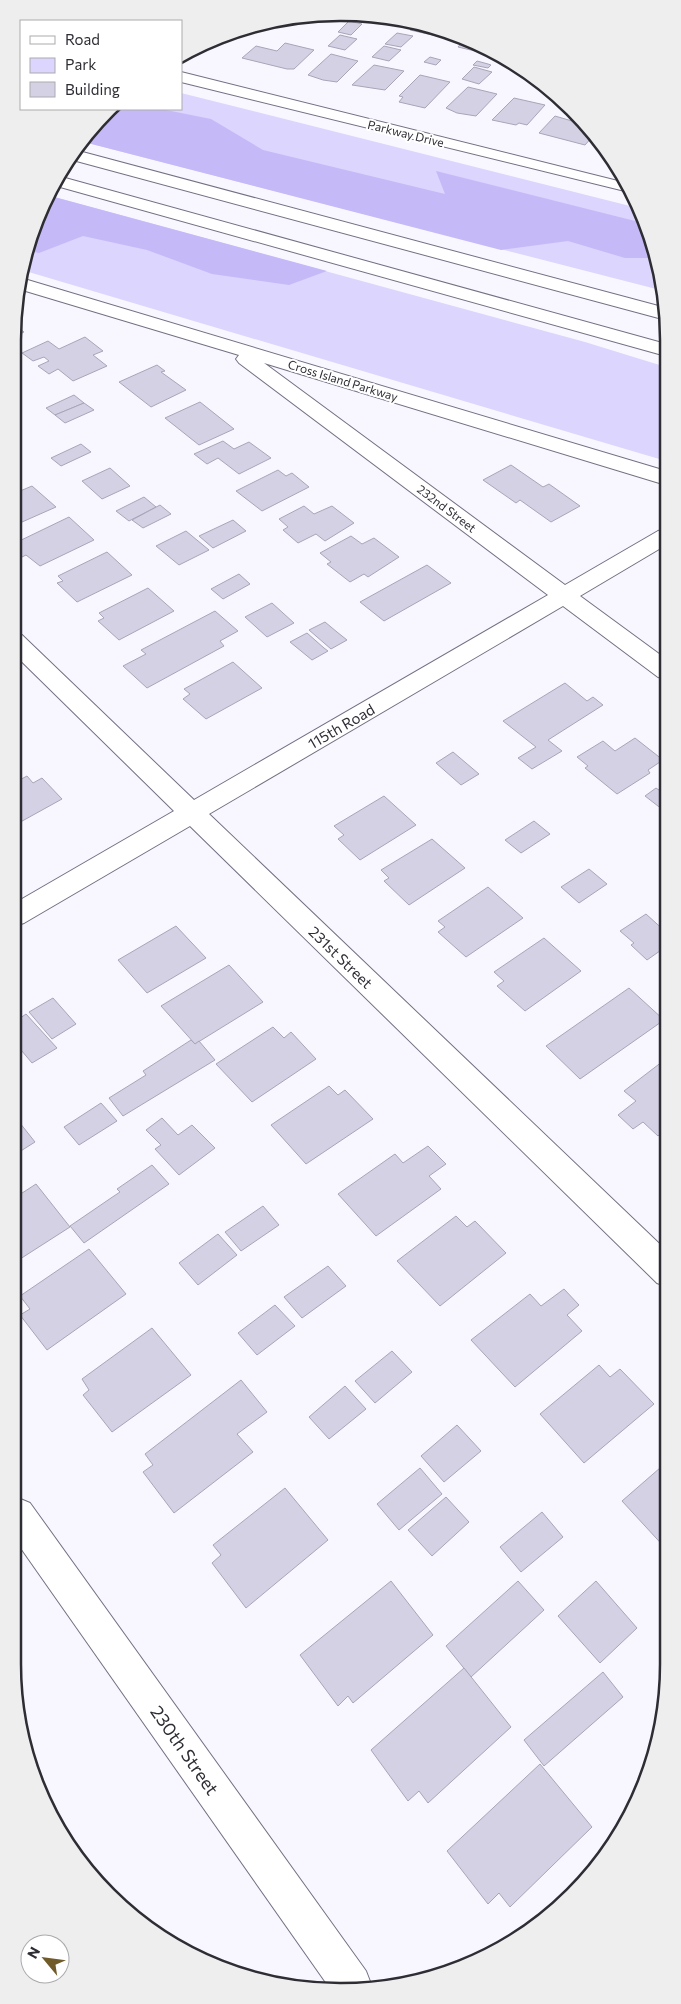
<svg xmlns="http://www.w3.org/2000/svg" width="681" height="2004" font-family="Commissioner,sans-serif">
<style>
.green{fill:#dcd5fd}
.forest{fill:#c6b9f8}
.building{fill:#d5d1e5;stroke:#a8a5b8}
.lines{fill:none;stroke-linecap:round;stroke-linejoin:round}
.minor-casing{stroke:#737082;stroke-width:2}
.highway-casing{stroke:#737082;stroke-width:2}
.minor{fill:#fff;fill-rule:evenodd}
.highway{fill:#fff;fill-rule:evenodd}
.labels{text-anchor:middle;dominant-baseline:central;stroke-width:4;stroke-linejoin:round;paint-order:stroke}
.far-street-label{font-size:12px;fill:#2e2d34;stroke:#fff}
.street-label{font-size:15px;fill:#2e2d34;stroke:#fff}
.near-street-label{font-size:18px;fill:#2e2d34;stroke:#fff}
.rim{fill:none;stroke:#2e2d34;stroke-width:2.5}
</style>
<rect width="100%" height="100%" fill="#f8f7ff"/>
<!-- green -->
<g class="green">
<polygon points="181,93 638,208 664,291 80,141 110,109 181,109"/>
<polygon points="47,195 585,342 666,367 666,461 22,270 24,256"/>
</g>
<!-- forest -->
<g class="forest">
<polygon points="110,109 161,109 211,119 263,150 445,194 436,171 643,223 654,258 625,258 568,241 501,250 80,141"/>
<polygon points="47,195 327,271 289,285 212,274 147,250 83,236 39,253 26,250"/>
</g>
<!-- building -->
<g class="building">
<polygon points="372,15 401,20 395,25 367,19"/>
<polygon points="349,21 362,24 351,35 338,32"/>
<polygon points="418,22 425,24 446,32 441,37 410,30"/>
<polygon points="397,33 413,36 401,47 385,44"/>
<polygon points="340,35 357,39 345,50 328,46"/>
<polygon points="459,38 479,46 475,51 458,47 463,41 457,40"/>
<polygon points="285,43 314,50 294,69 287,69 242,58 256,46 277,51"/>
<polygon points="384,46 401,50 389,61 372,57"/>
<polygon points="331,54 358,61 337,82 323,80 308,75"/>
<polygon points="430,57 441,60 436,65 424,62"/>
<polygon points="477,61 488,64 491,65 488,68 473,65"/>
<polygon points="374,65 404,71 385,90 352,85"/>
<polygon points="474,67 492,72 479,84 462,79"/>
<polygon points="420,75 450,82 425,108 399,102 403,97 399,96"/>
<polygon points="468,87 497,94 476,116 457,113 446,108"/>
<polygon points="514,98 545,105 527,125 519,123 516,125 492,120"/>
<polygon points="555,116 572,121 577,116 587,124 594,135 585,145 539,133"/>
<polygon points="15,325 24,332 16,336 20,339 13,342"/>
<polygon points="85,337 103,351 93,355 107,366 73,381 58,369 49,374 38,366 49,361 44,357 33,361 22,353 48,341 59,349"/>
<polygon points="157,365 165,371 161,372 186,390 151,407 119,382"/>
<polygon points="74,395 84,403 55,415 46,408"/>
<polygon points="200,402 234,429 199,445 165,418"/>
<polygon points="84,403 94,410 65,423 55,415"/>
<polygon points="223,441 234,449 249,442 271,458 239,474 218,458 207,464 194,454"/>
<polygon points="81,444 91,452 61,466 51,458"/>
<polygon points="511,465 543,487 549,484 580,506 551,522 520,500 516,503 483,480"/>
<polygon points="110,468 130,486 102,499 82,481"/>
<polygon points="278,470 286,476 292,473 309,487 262,511 236,491"/>
<polygon points="32,486 56,507 13,526 13,494"/>
<polygon points="144,497 156,507 129,521 116,511"/>
<polygon points="160,505 171,514 143,528 132,520"/>
<polygon points="304,506 314,514 332,506 354,523 325,541 316,534 298,543 283,530 288,527 279,519"/>
<polygon points="69,517 94,540 40,566 26,555 20,558 13,553 13,544"/>
<polygon points="233,520 246,531 213,548 199,536"/>
<polygon points="186,531 209,550 179,565 156,546"/>
<polygon points="351,536 362,544 374,538 399,557 368,577 364,574 350,582 327,564 331,562 320,553"/>
<polygon points="107,552 132,575 77,602 57,583 63,581 58,576"/>
<polygon points="427,565 451,583 384,621 360,602"/>
<polygon points="239,574 250,584 223,599 211,589"/>
<polygon points="148,588 174,611 119,640 98,621 104,618 99,613"/>
<polygon points="272,603 294,623 267,637 245,617"/>
<polygon points="215,611 238,631 220,641 224,646 147,688 123,666 146,654 141,650"/>
<polygon points="325,622 337,632 347,640 331,649 309,630"/>
<polygon points="307,633 324,648 328,651 312,660 290,642"/>
<polygon points="233,662 262,688 206,719 183,699 190,694 184,689"/>
<polygon points="565,683 587,701 593,697 603,705 548,740 562,751 532,769 518,758 536,747 503,721"/>
<polygon points="635,738 663,760 648,770 650,773 617,794 585,768 588,766 577,757 603,741 615,751"/>
<polygon points="453,752 479,774 461,785 436,763"/>
<polygon points="27,776 33,783 42,778 62,799 15,825 14,783"/>
<polygon points="667,785 667,813 645,796 656,788 659,790"/>
<polygon points="384,796 416,825 360,860 338,839 344,835 334,826"/>
<polygon points="534,821 550,834 521,853 505,840"/>
<polygon points="432,839 465,868 409,905 384,881 389,878 381,870"/>
<polygon points="589,869 607,884 579,903 561,887"/>
<polygon points="488,887 523,918 466,957 438,932 445,927 438,921"/>
<polygon points="646,914 667,933 667,946 647,960 631,945 634,943 620,931"/>
<polygon points="176,926 206,958 147,993 118,960"/>
<polygon points="544,938 581,971 525,1011 497,986 504,981 494,972"/>
<polygon points="229,965 263,1002 195,1044 161,1006"/>
<polygon points="629,988 664,1020 580,1079 546,1046"/>
<polygon points="53,998 76,1024 52,1039 29,1012"/>
<polygon points="26,1014 57,1048 32,1063 16,1044 16,1021"/>
<polygon points="273,1027 284,1038 291,1032 316,1059 252,1102 216,1064"/>
<polygon points="191,1040 195,1044 199,1041 215,1060 123,1116 109,1098 146,1075 143,1071"/>
<polygon points="667,1058 667,1128 658,1136 643,1122 633,1129 618,1115 636,1101 624,1091"/>
<polygon points="329,1086 338,1095 345,1090 373,1119 306,1164 271,1125"/>
<polygon points="101,1103 117,1121 79,1145 64,1127"/>
<polygon points="16,1118 35,1142 16,1154"/>
<polygon points="162,1118 178,1135 192,1125 215,1148 179,1175 155,1149 161,1145 146,1130"/>
<polygon points="428,1146 446,1164 429,1176 441,1189 376,1236 338,1194 395,1154 403,1163"/>
<polygon points="152,1165 169,1184 84,1243 70,1226 111,1198 120,1192 117,1189"/>
<polygon points="36,1184 70,1227 17,1261 16,1197"/>
<polygon points="263,1206 279,1225 241,1251 225,1232"/>
<polygon points="456,1216 467,1227 475,1221 506,1253 440,1306 397,1261"/>
<polygon points="218,1234 237,1255 198,1285 179,1263"/>
<polygon points="89,1249 126,1294 47,1350 20,1315 30,1309 20,1296"/>
<polygon points="328,1266 346,1286 302,1318 284,1297"/>
<polygon points="564,1289 579,1305 567,1315 582,1331 515,1387 471,1340 530,1294 541,1306"/>
<polygon points="275,1305 295,1326 257,1355 238,1333"/>
<polygon points="152,1328 191,1375 112,1432 83,1395 89,1390 82,1379"/>
<polygon points="392,1351 412,1372 375,1403 355,1381"/>
<polygon points="599,1365 610,1377 620,1369 654,1404 584,1463 540,1414"/>
<polygon points="241,1380 267,1412 237,1434 253,1452 174,1513 143,1472 153,1465 145,1454"/>
<polygon points="345,1386 366,1409 329,1439 309,1417"/>
<polygon points="457,1425 481,1451 444,1482 421,1456"/>
<polygon points="668,1461 668,1551 622,1501"/>
<polygon points="420,1468 442,1494 399,1530 377,1504"/>
<polygon points="285,1488 328,1540 246,1608 212,1563 221,1555 213,1545"/>
<polygon points="446,1497 469,1522 432,1556 408,1530"/>
<polygon points="542,1512 563,1537 521,1572 500,1547"/>
<polygon points="391,1581 433,1635 353,1703 348,1696 338,1706 300,1655"/>
<polygon points="518,1581 544,1610 471,1677 446,1646"/>
<polygon points="596,1581 637,1628 600,1663 558,1616"/>
<polygon points="464,1668 511,1727 428,1803 419,1791 408,1801 371,1750"/>
<polygon points="603,1672 623,1697 544,1766 524,1740"/>
<polygon points="540,1764 592,1827 510,1907 499,1893 488,1904 447,1851"/>
</g>
<g class="lines">
<!-- minor casing -->
<g class="minor-casing">
<g id="minor">
<polygon points="181,72 626,183 633,193 181,82"/>
<polygon points="21,278 666,471 666,485 264,363 565,585 658,531 666,529 666,545 580,596 666,659 666,679 658,677 563,606 209,814 668,1252 668,1287 657,1283 190,826 24,923 15,926 15,903 174,811 14,654 14,633 22,635 194,800 548,595 239,363 236,359 239,355 19,289"/>
<polygon points="18,1498 30,1503 366,1971 371,1984 329,1987 18,1544"/>
</g>
</g>
<!-- highway casing -->
<g class="highway-casing">
<g id="highway">
<polygon points="75,150 666,308 666,320 69,159"/>
<polygon points="58,176 666,344 666,356 53,185"/>
</g>
</g>
<!-- minor -->
<use href="#minor" class="minor"/>
<!-- highway -->
<use href="#highway" class="highway"/>
</g>
<g class="labels">
<!-- far-street labels -->
<g class="far-street-label">
<text transform="translate(406 133) rotate(14)">Parkway Drive</text>
<text transform="translate(343 380) rotate(17)">Cross Island Parkway</text>
<text transform="translate(447 508) rotate(37)">232nd Street</text>
</g>
<!-- street labels -->
<g class="street-label">
<text transform="translate(341 726) rotate(-30)">115th Road</text>
<text transform="translate(341 957) rotate(44)">231st Street</text>
</g>
<!-- near-street labels -->
<g class="near-street-label">
<text transform="translate(185 1750) rotate(55)">230th Street</text>
</g>
</g>
<!-- crop -->
<path d="M0 0H681V2004H0ZM340 21H341A319 319 0 0 1 660 340V1664A319 319 0 0 1 341 1983H340A319 319 0 0 1 21 1664V340A319 319 0 0 1 340 21Z" fill="#eeeeef" fill-rule="evenodd"/>
<path class="rim" d="M340 21H341A319 319 0 0 1 660 340V1664A319 319 0 0 1 341 1983H340A319 319 0 0 1 21 1664V340A319 319 0 0 1 340 21Z"/>
<!-- legend -->
<rect x="20" y="20" width="162" height="90" fill="#ffffff" stroke="#ababae"/>
<rect x="30" y="36" width="25" height="8" fill="#ffffff" stroke="#ababae"/>
<text x="65" y="45" font-size="15" fill="#2e2d34">Road</text>
<rect x="30" y="58" width="25" height="15" fill="#dcd5fd" stroke="#ababae"/>
<text x="65" y="70" font-size="15" fill="#2e2d34">Park</text>
<rect x="30" y="82" width="25" height="15" fill="#d5d1e5" stroke="#ababae"/>
<text x="65" y="95" font-size="15" fill="#2e2d34">Building</text>
<!-- north arrow -->
<g transform="translate(45 1959) rotate(299)"><circle r="24" fill="#ffffff" stroke="#ababae"/>
<path d="M0-4L9 19L0 12L-9 19Z" fill="#725b2b"/>
<text y="-8" font-size="14" font-weight="bold" text-anchor="middle" fill="#2e2d34">N</text>
</g>
</svg>
